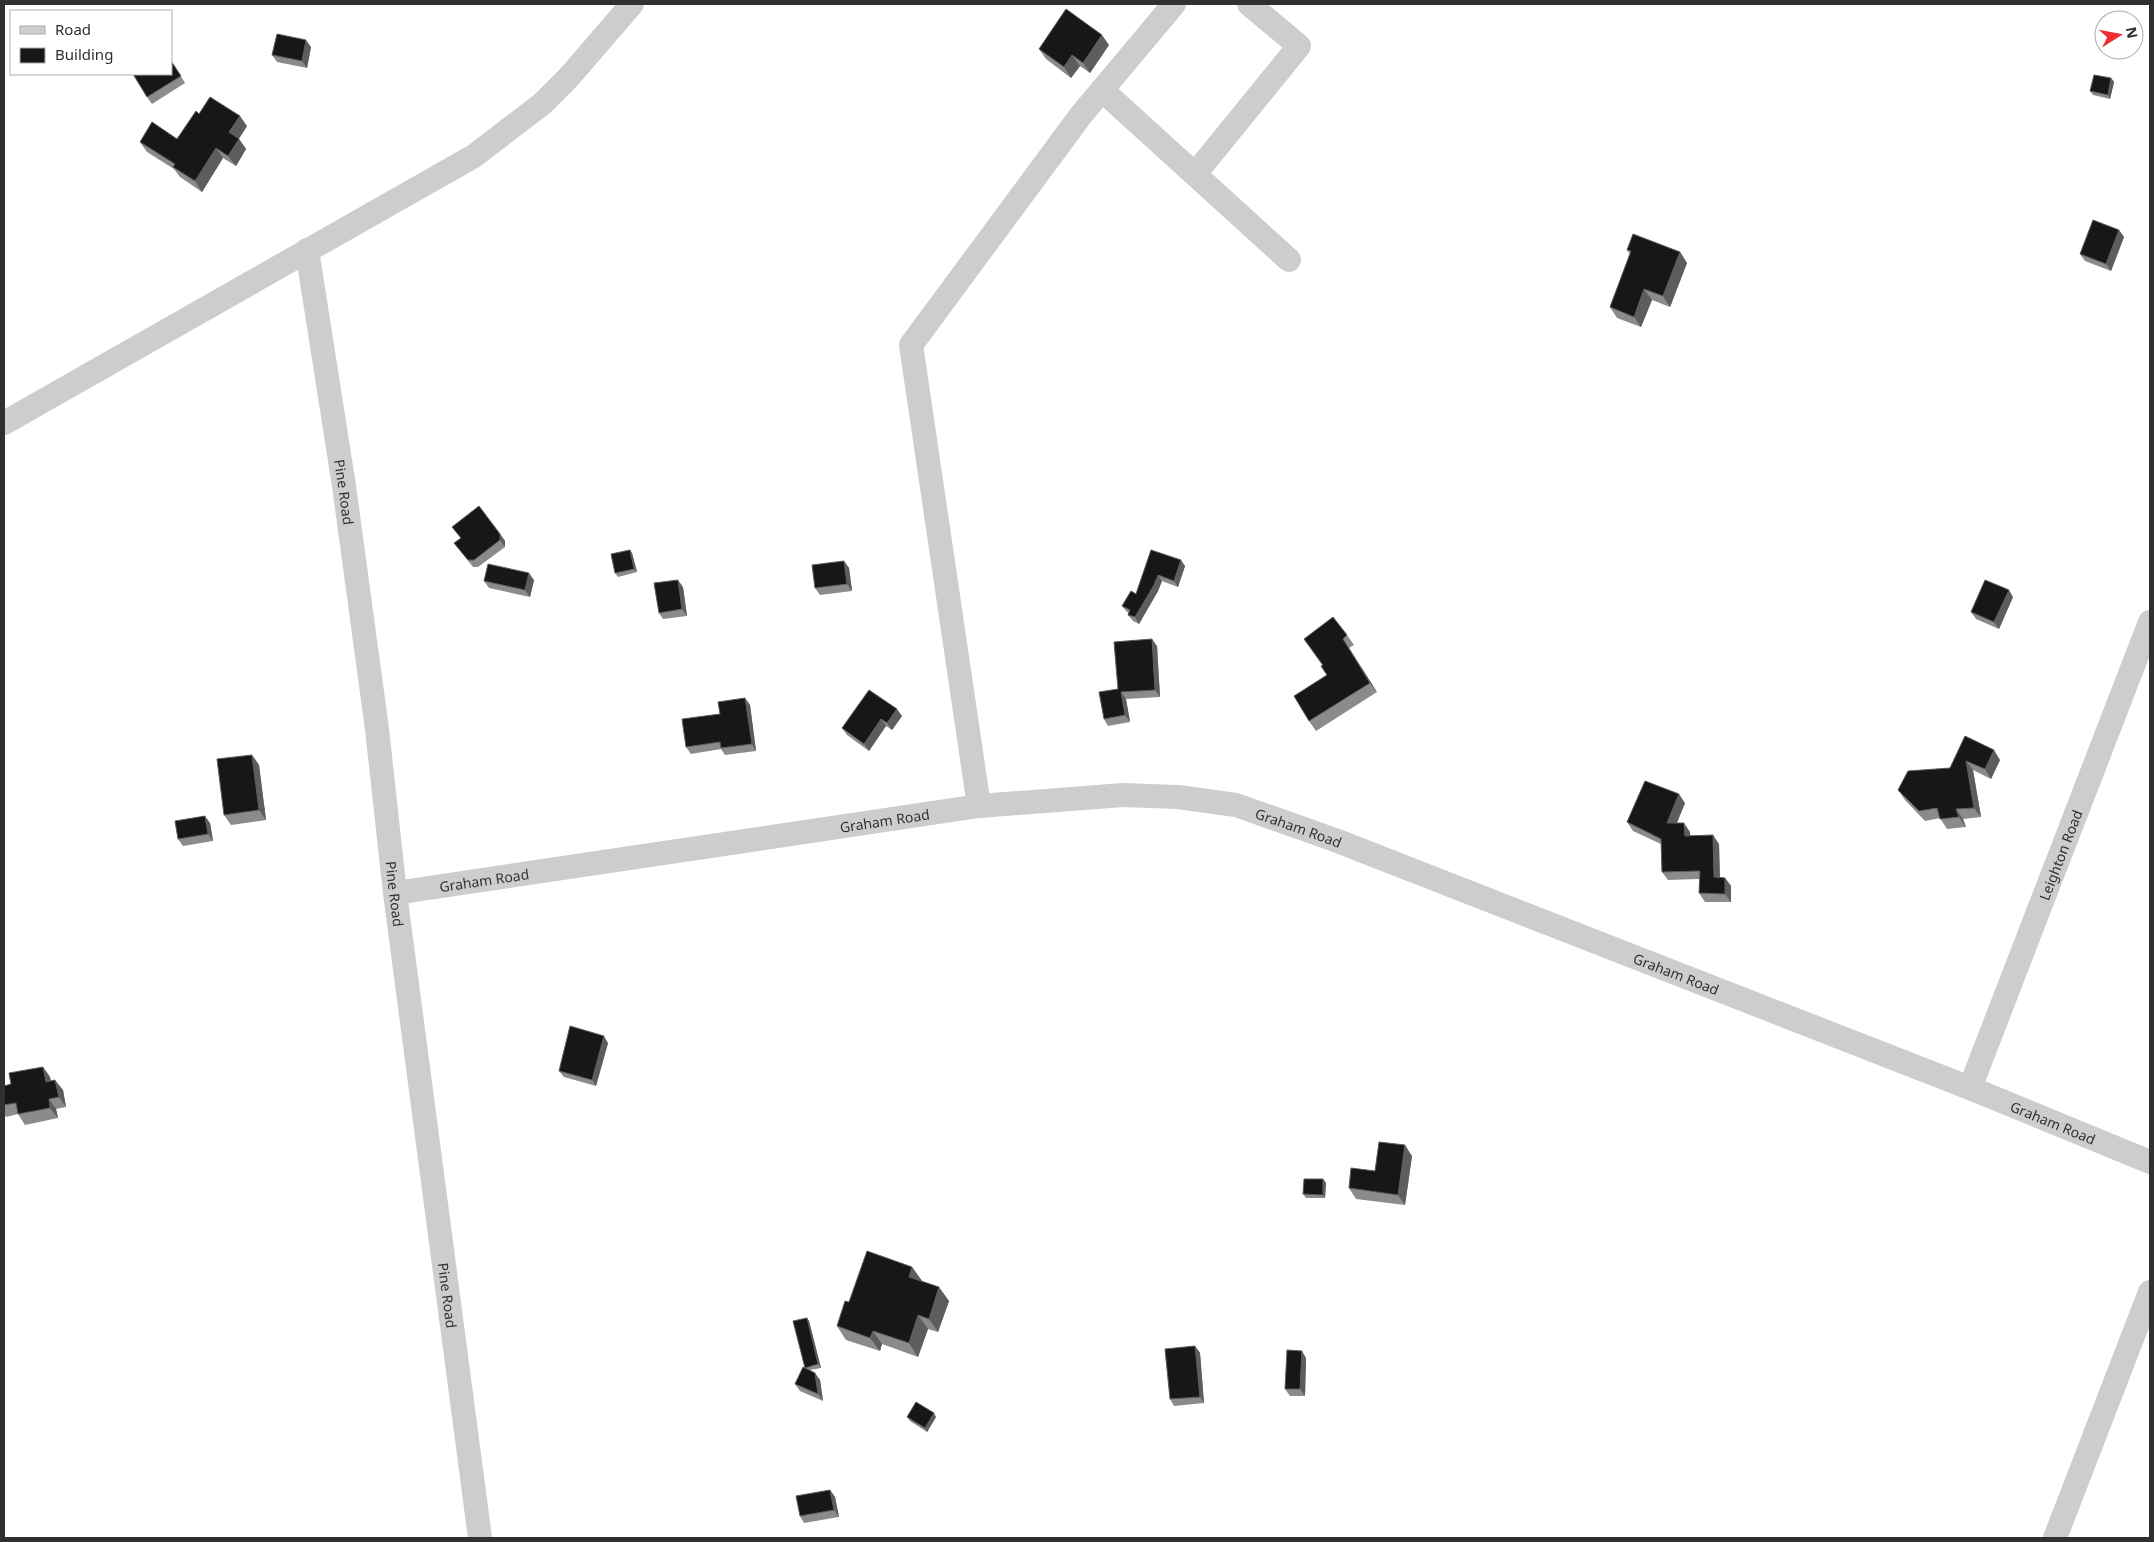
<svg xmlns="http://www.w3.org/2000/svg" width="2154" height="1542" font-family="'Noto Sans',sans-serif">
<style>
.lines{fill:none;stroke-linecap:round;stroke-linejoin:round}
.minor{stroke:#cdcdcd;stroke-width:24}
.wall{fill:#8b8b8b}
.shaded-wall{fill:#5d5d5d}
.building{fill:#171717;stroke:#5d5d5d}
.labels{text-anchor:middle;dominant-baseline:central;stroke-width:5;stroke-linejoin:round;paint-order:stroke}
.street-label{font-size:14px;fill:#303030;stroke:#fff}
</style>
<rect width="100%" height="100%" fill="#fff"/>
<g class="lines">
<!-- minor -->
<g class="minor">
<polyline points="1102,90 1289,260"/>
<polyline points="1195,174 1299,46 1249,4"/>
<path id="s1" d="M307 250 344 486 377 729 395 893 480 1538"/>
<polyline points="4,423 474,156 542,104 569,77 632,4"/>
<polyline points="979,806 911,345 1081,115 1174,4"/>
<path id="s2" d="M395 893 979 806 1123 795 1178 797 1236 805 1335 840 1970 1088 2150 1162"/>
<path id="s3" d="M1970 1088 2150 622"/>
<polyline points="2055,1538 2150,1292"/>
</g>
</g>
<!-- wall -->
<g class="wall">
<polygon points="1109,45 1090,73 1080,66 1071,78 1046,59 1039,49"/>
<polygon points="311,47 307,68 277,62 272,55"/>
<polygon points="171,60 185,83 152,104 147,97 171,74"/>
<polygon points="2111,78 2114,82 2110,99 2093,95 2090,91"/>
<polygon points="199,114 247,126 239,139 246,149 236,166 223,158 202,192 180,177 174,169 147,152 140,142 177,139"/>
<polygon points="2119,230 2124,237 2111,271 2085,261 2080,254"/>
<polygon points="1627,250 1680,252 1687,263 1670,307 1652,300 1641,327 1617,318 1610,307 1630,254"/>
<polygon points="500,534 505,541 505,547 478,567 473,567 454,543"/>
<polygon points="630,550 632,553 637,572 618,577 615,573"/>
<polygon points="1151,550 1185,566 1178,587 1162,581 1158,591 1139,624 1133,621 1128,615 1129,613 1127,612 1122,606 1136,594"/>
<polygon points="844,561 849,568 852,591 820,595 815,588"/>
<polygon points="534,580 530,597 489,588 484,581"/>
<polygon points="683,587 687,616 663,619 659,613"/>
<polygon points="2013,597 1999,629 1976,619 1971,612"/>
<polygon points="1347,635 1354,645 1349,648 1377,692 1316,731 1309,721 1327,675 1322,665 1304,639"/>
<polygon points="1157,646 1160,697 1126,699 1130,722 1108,726 1104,719 1118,689"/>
<polygon points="745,698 750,705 756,751 725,755 721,749 691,754 686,747 720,714"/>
<polygon points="902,716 892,730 886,726 869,751 847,735 842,728"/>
<polygon points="1965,736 2000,760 1991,779 1973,770 1981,817 1963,819 1966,827 1947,829 1940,818 1925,821 1905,800 1898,790 1950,768"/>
<polygon points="252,755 259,765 266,820 231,825 224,815"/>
<polygon points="1685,803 1677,823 1690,832 1690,836 1719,844 1720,877 1725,878 1731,886 1731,902 1705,902 1699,893 1699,879 1668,880 1662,872 1661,844 1633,831 1627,822"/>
<polygon points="210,823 213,841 183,846 178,839"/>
<polygon points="608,1043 596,1086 564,1077 559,1071"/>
<polygon points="43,1067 50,1077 51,1081 63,1090 66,1107 56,1109 58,1118 25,1125 18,1114 6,1117 4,1113 4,1086 11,1084"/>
<polygon points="1412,1156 1405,1205 1356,1199 1349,1188 1375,1171"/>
<polygon points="1323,1179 1326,1183 1325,1198 1306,1198 1303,1194"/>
<polygon points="912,1267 922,1281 949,1301 938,1332 928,1329 918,1357 882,1344 880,1351 846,1340 837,1326 849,1302"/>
<polygon points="807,1318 809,1321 821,1368 810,1370 820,1380 823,1401 800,1391 795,1384 806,1369 805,1368"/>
<polygon points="1195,1346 1200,1353 1204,1403 1174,1406 1170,1399"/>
<polygon points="1306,1358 1305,1396 1290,1396 1285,1389"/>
<polygon points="907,1417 936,1417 927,1432 910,1421"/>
<polygon points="830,1490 835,1497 839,1517 804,1523 800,1516"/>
</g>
<!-- shaded-wall -->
<g class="shaded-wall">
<polygon points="1102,35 1109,45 1090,73 1083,63"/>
<polygon points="306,40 311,47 307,68 302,61"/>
<polygon points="1072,55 1080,66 1071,78 1064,67"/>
<polygon points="2111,78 2114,82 2110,99 2108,95"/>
<polygon points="240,116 247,126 236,143 229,132"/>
<polygon points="239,139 246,149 236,166 228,156"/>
<polygon points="216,148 223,158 202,192 195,181"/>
<polygon points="2119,230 2124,237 2111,271 2106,264"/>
<polygon points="1680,252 1687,263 1670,307 1663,296"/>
<polygon points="1644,289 1652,300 1641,327 1634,317"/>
<polygon points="500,534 505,541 505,547 500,540"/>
<polygon points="630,550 632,553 637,572 634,569"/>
<polygon points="1181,560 1185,566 1178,587 1174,581"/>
<polygon points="844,561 849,568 852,591 847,584"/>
<polygon points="529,573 534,580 530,597 525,590"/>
<polygon points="1158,575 1162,581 1158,591 1139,624 1135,617"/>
<polygon points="678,580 683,587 687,616 682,609"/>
<polygon points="2009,590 2013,597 1999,629 1994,622"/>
<polygon points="1152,639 1157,646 1160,697 1155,690"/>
<polygon points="1343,639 1349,648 1377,692 1370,683"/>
<polygon points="1121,692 1126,699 1130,722 1125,715"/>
<polygon points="745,698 750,705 756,751 752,744"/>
<polygon points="897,709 902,716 892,730 887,723"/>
<polygon points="881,719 886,726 869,751 864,744"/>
<polygon points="1994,750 2000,760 1991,779 1985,769"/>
<polygon points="252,755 259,765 266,820 259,810"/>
<polygon points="1966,761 1973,770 1981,817 1974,808"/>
<polygon points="1679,794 1685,803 1673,832 1667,823"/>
<polygon points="1956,809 1963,819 1966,827 1959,817"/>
<polygon points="205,816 210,823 213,841 208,834"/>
<polygon points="1684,823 1690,832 1691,845 1685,836"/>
<polygon points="1713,835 1719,844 1720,886 1714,877"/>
<polygon points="1725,878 1731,886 1731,902 1725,894"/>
<polygon points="604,1036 608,1043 596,1086 592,1080"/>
<polygon points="43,1067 50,1077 53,1092 46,1082"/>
<polygon points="55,1080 63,1090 66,1107 59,1097"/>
<polygon points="49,1099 56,1109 58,1118 50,1108"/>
<polygon points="1405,1145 1412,1156 1405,1205 1398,1195"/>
<polygon points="1323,1179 1326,1183 1325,1198 1323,1195"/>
<polygon points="912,1267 922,1281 918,1291 909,1277"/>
<polygon points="939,1287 949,1301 938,1332 929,1319"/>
<polygon points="918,1315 928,1329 918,1357 909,1343"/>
<polygon points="807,1318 809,1321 821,1368 818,1364"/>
<polygon points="873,1331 882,1344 880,1351 870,1338"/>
<polygon points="1195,1346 1200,1353 1204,1403 1200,1397"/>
<polygon points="1302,1351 1306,1358 1305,1396 1300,1389"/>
<polygon points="815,1373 820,1380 823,1401 818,1394"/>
<polygon points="934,1413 936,1417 927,1432 925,1428"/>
<polygon points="830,1490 835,1497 839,1517 834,1510"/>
</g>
<!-- building -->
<g class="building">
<polygon points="1066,9 1102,35 1083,63 1072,55 1064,67 1039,49"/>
<polygon points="277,34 306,40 302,61 272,55"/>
<polygon points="171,61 181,76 147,97 133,74 171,74"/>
<polygon points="2094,75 2111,78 2108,95 2090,91"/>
<polygon points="210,97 240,116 229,132 239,139 228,156 216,148 195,181 173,167 175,164 140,142 152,122 177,139 196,111 199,114"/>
<polygon points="2093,220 2119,230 2106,264 2080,254"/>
<polygon points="1633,234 1680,252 1663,296 1644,289 1634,317 1610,307 1631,251 1627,250"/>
<polygon points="479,506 500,534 500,540 474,560 468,560 454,543 461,538 452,527"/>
<polygon points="630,550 634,569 615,573 611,554"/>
<polygon points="1151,550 1181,560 1174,581 1158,575 1154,585 1135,617 1128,615 1130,610 1122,606 1131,591 1136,594"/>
<polygon points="844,561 847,584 815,588 812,565"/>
<polygon points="488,564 529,573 525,590 484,581"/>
<polygon points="678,580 682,609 659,613 654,583"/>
<polygon points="1985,580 2009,590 1994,622 1971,612"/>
<polygon points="1333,617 1347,635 1343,639 1370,683 1309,721 1294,696 1327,675 1321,666 1323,665 1304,639"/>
<polygon points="1152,639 1155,690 1121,692 1125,715 1104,719 1099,692 1118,689 1114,642"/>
<polygon points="869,690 897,709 887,723 881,719 864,744 842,728"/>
<polygon points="745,698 752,744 721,748 720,742 686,747 682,719 720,714 718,702"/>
<polygon points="1965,736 1994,750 1985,769 1966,761 1974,808 1956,809 1959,817 1940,819 1937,808 1919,811 1898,790 1908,771 1950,768"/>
<polygon points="252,755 259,810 224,815 217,759"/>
<polygon points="1645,781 1679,794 1667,823 1684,823 1685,836 1713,835 1714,877 1725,878 1725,894 1699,893 1700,871 1662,872 1661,839 1627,822"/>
<polygon points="205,816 208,834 178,839 175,821"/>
<polygon points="570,1026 604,1036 592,1080 559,1071"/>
<polygon points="43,1067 46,1082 55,1080 59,1097 49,1099 50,1108 18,1114 16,1103 4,1105 4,1086 11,1084 9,1073"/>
<polygon points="1379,1142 1405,1145 1398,1195 1349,1188 1351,1168 1375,1171"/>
<polygon points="1304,1179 1323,1179 1323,1195 1303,1194"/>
<polygon points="867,1251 912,1267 909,1277 939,1287 929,1319 918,1315 909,1343 873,1331 870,1338 837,1326 845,1301 849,1302"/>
<polygon points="807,1318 818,1364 805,1368 793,1321"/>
<polygon points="1195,1346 1200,1397 1170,1399 1165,1349"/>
<polygon points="1287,1350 1302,1351 1300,1389 1285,1389"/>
<polygon points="803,1367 815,1373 818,1394 795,1384"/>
<polygon points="916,1402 934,1413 925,1428 907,1417"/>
<polygon points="830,1490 834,1510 800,1516 796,1496"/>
</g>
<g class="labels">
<!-- street labels -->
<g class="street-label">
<text stroke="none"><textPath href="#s1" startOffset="245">Pine Road</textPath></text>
<text stroke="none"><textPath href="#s2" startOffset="495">Graham Road</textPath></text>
<text stroke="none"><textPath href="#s2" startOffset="915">Graham Road</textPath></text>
<text stroke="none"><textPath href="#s3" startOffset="250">Leighton Road</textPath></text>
<text stroke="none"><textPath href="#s2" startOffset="90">Graham Road</textPath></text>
<text stroke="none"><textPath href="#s1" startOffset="650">Pine Road</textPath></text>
<text stroke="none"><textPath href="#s2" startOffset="1320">Graham Road</textPath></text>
<text stroke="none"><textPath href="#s2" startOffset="1725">Graham Road</textPath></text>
<text stroke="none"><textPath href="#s1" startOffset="1055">Pine Road</textPath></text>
</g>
</g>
<!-- border -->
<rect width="2154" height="1542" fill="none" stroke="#303030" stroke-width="10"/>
<!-- legend -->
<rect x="10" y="10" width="162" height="65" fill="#ffffff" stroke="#acacac"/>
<rect x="20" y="26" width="25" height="8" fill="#cdcdcd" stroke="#acacac"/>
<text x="55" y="35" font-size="15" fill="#303030">Road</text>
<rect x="20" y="48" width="25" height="15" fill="#171717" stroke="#acacac"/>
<text x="55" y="60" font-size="15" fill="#303030">Building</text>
<!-- north arrow -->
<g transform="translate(2119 35) rotate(79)"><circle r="24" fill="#ffffff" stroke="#acacac"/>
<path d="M0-4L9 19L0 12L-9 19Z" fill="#ec2d32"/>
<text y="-8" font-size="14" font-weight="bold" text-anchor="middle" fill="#303030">N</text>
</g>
</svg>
